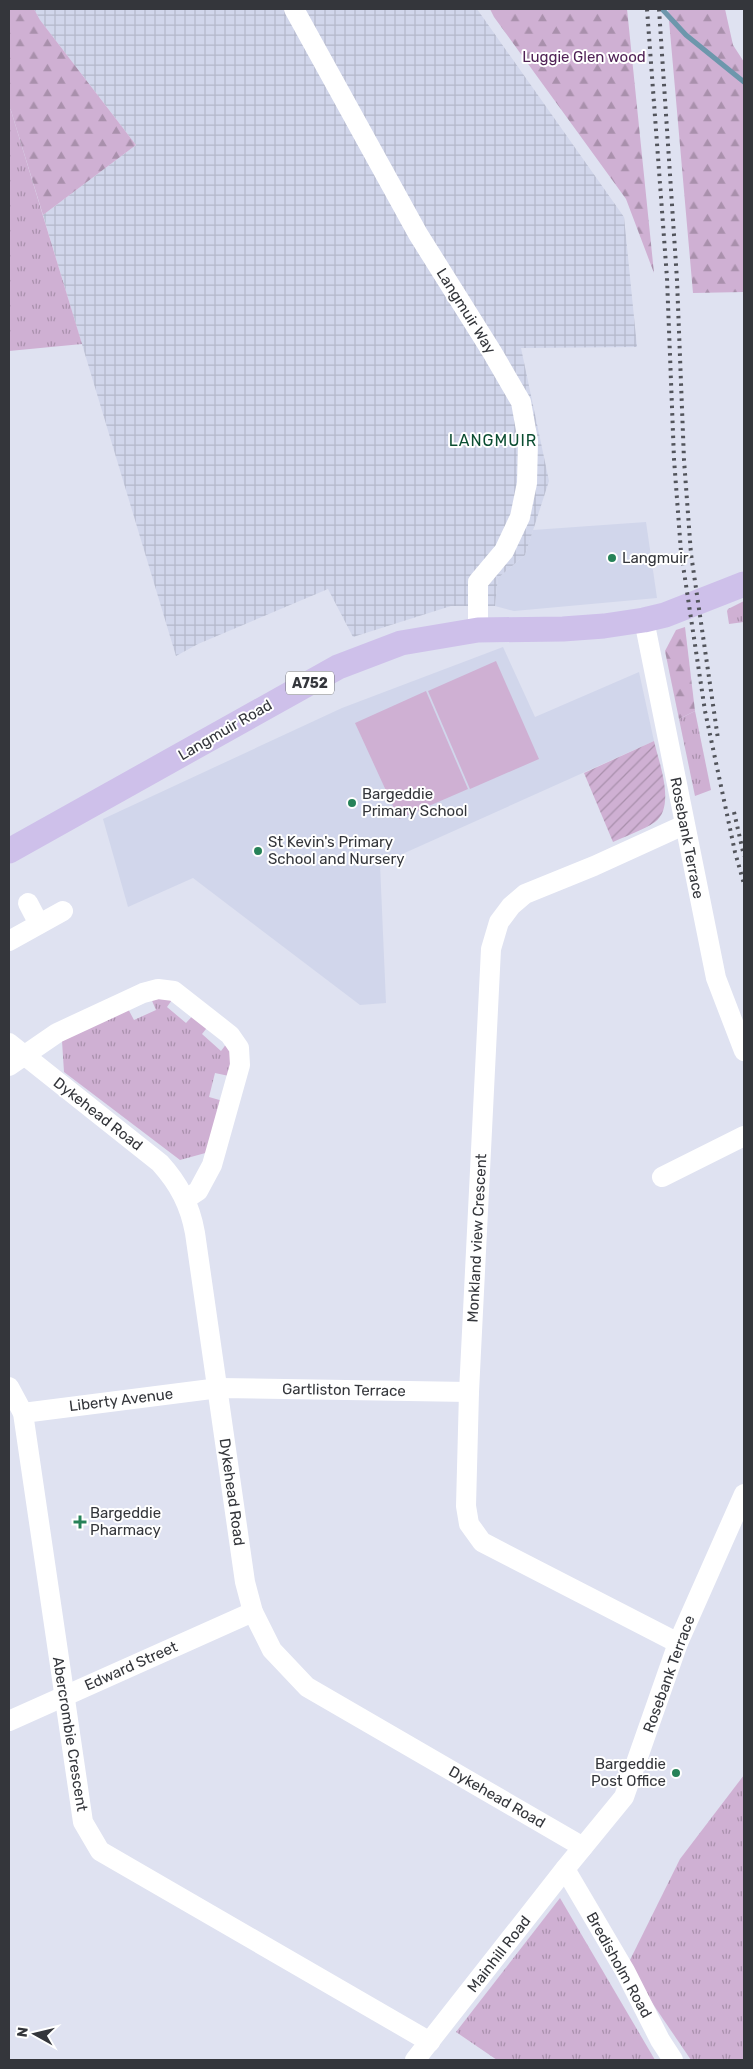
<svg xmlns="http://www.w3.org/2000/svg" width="753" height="2069" font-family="Rubik,sans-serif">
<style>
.built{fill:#d1d6eb}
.industrial{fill:url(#industrial-grid)}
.grass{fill:url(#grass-tufts)}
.forest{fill:url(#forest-firs)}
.garden{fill:url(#garden-furrows)}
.pitch{fill:#cfb0d3}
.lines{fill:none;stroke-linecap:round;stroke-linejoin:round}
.stream{stroke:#6d97ac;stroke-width:5}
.minor{stroke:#fff;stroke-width:20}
.major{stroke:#cec0ea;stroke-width:25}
.rail{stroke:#52545b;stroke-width:4;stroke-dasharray:2.5 5;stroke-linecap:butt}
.poi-dot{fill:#268258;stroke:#fff;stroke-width:2}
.labels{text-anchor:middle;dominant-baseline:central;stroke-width:4;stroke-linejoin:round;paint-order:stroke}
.shield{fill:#fff;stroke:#717276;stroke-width:1}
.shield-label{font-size:14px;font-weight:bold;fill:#34363b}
.park-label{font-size:15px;fill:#502256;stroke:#fff}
.street-label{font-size:15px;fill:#34363b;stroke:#fff}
.poi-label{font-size:15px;fill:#34363b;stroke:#fff;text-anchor:start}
.neighbourhood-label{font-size:16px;letter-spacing:1px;fill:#0c4e32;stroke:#fff}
</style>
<defs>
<pattern id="industrial-grid" width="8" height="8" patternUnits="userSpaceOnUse" patternTransform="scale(1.25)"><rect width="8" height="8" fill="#d1d6eb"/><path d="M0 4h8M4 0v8" fill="none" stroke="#b4b8ca"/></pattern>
<pattern id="grass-tufts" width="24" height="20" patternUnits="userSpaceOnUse" patternTransform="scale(1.25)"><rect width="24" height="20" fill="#cfb0d3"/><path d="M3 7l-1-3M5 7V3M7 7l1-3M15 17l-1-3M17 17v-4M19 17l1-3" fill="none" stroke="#a990ac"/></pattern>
<pattern id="forest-firs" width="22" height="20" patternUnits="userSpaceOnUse" patternTransform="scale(1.25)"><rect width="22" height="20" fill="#cfb0d3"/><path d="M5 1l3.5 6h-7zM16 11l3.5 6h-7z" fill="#a990ac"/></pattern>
<pattern id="garden-furrows" width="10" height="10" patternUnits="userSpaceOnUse" patternTransform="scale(1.25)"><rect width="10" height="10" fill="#cfb0d3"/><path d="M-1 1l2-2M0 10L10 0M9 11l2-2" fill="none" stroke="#a990ac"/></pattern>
</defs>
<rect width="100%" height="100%" fill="#dfe2f1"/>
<!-- built -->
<g class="built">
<polygon points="646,522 657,598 514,611 495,606 498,578 525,555 533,530"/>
<polygon points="503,647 535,717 639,672 654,741 380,864 386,1003 360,1005 193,878 128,907 103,819 342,708"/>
</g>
<!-- industrial -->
<polygon class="industrial" points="34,9 477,9 624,217 637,347 521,348 549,481 525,555 498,578 495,606 451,606 353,637 328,589 198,644 176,656 43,215 136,145 40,20"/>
<!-- grass -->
<g class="grass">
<polygon points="9,104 82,344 9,351"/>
<polygon points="744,601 744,622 729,624 727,611 728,609"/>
<polygon points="695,711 711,790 695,796 679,719"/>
<polygon points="150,996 174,997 167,1007 186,1023 196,1012 210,1024 202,1034 221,1051 230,1039 236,1047 229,1076 215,1073 209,1097 223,1101 209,1152 180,1160 64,1072 62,1041 127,1007 134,1020 156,1010"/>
<polygon points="744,1775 744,2060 691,2060 627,1966 680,1859"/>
<polygon points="560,1898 655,2060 497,2060 456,2032"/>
</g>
<!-- forest -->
<g class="forest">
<polygon points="9,9 34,9 40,20 136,145 43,215 9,104"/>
<polygon points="490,9 627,9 654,273 626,199 494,17"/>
<polygon points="668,9 725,9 733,45 744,62 744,292 693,293"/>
<polygon points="685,627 695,711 679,719 665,651 676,630"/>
</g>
<!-- garden -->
<path class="garden" d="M654 741C659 763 676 806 655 822 643 830 626 836 613 842L584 773Z"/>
<!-- pitch -->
<g class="pitch">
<polygon points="496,661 539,759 470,789 428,691"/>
<polygon points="426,691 468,789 399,819 355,723"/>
</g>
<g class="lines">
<!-- stream -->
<polyline class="stream" points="662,9 686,35 744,82"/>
<!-- minor -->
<g class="minor">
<polyline points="294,9 418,234 492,352 521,402 528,441 527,483 520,517 504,551 478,582 478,630"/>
<polyline points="644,620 716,978 744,1051"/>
<polyline points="28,903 39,924"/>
<polyline points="9,941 63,911"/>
<path d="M9 1043 160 1163C179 1184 190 1205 195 1233L245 1582 253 1612 272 1650 307 1687 583 1847"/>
<polyline points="9,1066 57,1033 143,993 158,989 174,991 230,1035 239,1048 240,1065 212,1165 198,1191 186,1199"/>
<polyline points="662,1177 744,1136"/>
<polyline points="9,1387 23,1413 83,1822 100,1851 430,2042"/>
<polyline points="23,1413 219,1388 469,1392"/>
<polyline points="678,1643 482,1542 469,1524 466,1506 469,1392 491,949 499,922 511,906 525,894 594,866 684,825"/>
<polyline points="9,1721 253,1612"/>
<polyline points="565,1869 625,1971 660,2040 673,2060"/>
<polyline points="415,2060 565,1869 624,1797 678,1643 744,1494"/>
</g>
<!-- major -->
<polyline class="major" points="9,851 338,667 401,643 478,630 563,629 604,626 644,620 665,615 744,584"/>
<!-- rail -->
<g class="rail">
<polyline points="647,9 667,278 674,459 681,552 705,711 735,852 744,884"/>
<polyline points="659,9 677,280 684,460 691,554 718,739"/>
<polyline points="734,812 744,856"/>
</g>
</g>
<!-- markers -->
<g class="poi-dot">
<circle cx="612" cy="558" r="5"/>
<circle cx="352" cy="803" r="5"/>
<circle cx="258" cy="851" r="5"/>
<path d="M77.5 1514.5h5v5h5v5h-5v5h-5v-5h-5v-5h5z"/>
<circle cx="676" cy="1773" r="5"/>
</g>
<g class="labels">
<!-- shield labels -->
<rect class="shield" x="286" y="671.5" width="48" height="23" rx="4"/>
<g class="shield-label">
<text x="310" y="683">A752</text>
</g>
<!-- park labels -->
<g class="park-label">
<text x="584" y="57">Luggie Glen wood</text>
</g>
<!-- street labels -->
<g class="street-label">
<text transform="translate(466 311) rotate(58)">Langmuir Way</text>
<text transform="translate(225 730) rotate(-30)">Langmuir Road</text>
<text transform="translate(687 838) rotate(79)">Rosebank Terrace</text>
<text transform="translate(98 1114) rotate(38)">Dykehead Road</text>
<text transform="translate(477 1238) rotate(-87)">Monkland view Crescent</text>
<text transform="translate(344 1390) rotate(1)">Gartliston Terrace</text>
<text transform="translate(121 1400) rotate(-7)">Liberty Avenue</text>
<text transform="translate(232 1492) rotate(82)">Dykehead Road</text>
<text transform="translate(131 1666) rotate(-24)">Edward Street</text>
<text transform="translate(669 1674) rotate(-70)">Rosebank Terrace</text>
<text transform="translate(70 1734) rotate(81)">Abercrombie Crescent</text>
<text transform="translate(497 1797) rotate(30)">Dykehead Road</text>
<text transform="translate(499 1954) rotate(-52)">Mainhill Road</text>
<text transform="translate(619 1965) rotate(61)">Bredisholm Road</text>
</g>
<!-- poi labels -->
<g class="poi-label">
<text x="622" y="558">Langmuir</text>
<text x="362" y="794">Bargeddie<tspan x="362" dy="17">Primary School</tspan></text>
<text x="268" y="842">St Kevin's Primary<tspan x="268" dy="17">School and Nursery</tspan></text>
<text x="90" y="1513">Bargeddie<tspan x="90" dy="17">Pharmacy</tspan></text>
<text x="666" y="1764" text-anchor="end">Bargeddie<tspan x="666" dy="17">Post Office</tspan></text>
</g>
<!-- neighbourhood labels -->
<g class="neighbourhood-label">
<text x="493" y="440">LANGMUIR</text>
</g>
</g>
<!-- border -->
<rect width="753" height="2069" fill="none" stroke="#34363b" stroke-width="20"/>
<!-- north arrow -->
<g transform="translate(35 2034) rotate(278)" stroke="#ffffff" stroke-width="4" paint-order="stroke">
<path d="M0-4L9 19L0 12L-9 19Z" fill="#34363b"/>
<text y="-8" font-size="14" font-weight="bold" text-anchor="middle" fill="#34363b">N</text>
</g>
</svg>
